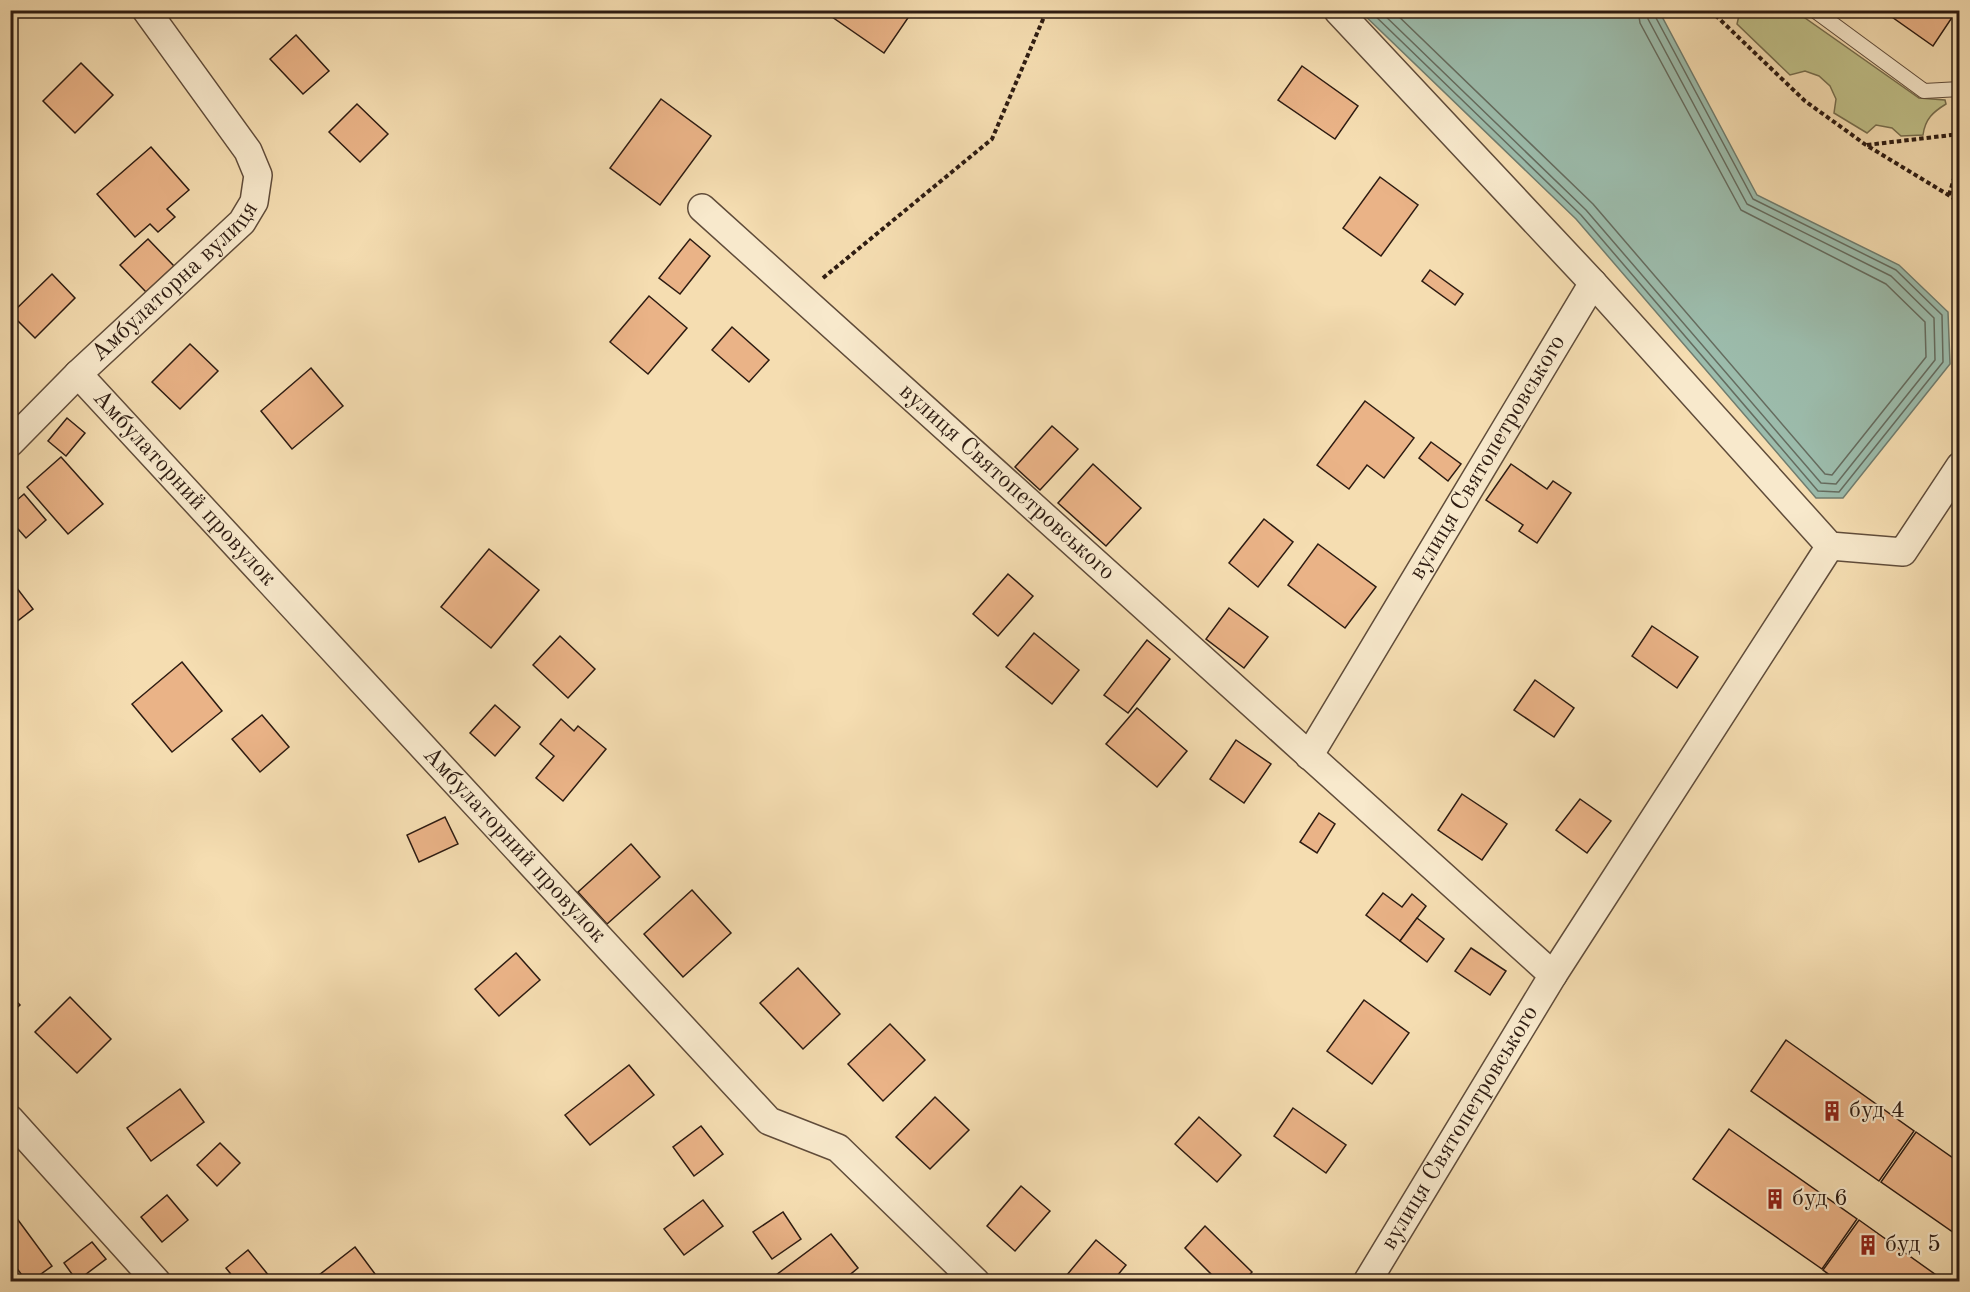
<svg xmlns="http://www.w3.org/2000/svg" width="1970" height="1292" font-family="'Old Standard TT',serif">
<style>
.green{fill:#c0c089;stroke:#776e4e;stroke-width:1.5}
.water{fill:#9cbcac;stroke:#707c6e;stroke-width:1.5}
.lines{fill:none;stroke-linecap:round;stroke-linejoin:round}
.shore{stroke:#656c5f;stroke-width:1.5}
.building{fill:#eab387;stroke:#2e1c12;stroke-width:1.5}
.service-casing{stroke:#604c3a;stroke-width:16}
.minor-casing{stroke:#604c3a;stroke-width:30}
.path{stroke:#2e1c12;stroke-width:4;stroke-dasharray:4.5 3;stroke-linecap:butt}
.service{stroke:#f8e9cc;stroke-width:14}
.minor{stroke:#f8e9cc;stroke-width:27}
.labels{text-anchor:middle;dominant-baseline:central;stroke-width:4.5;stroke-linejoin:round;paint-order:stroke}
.street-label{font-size:24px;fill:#2e1c12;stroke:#f8e9cc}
.poi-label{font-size:24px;fill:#2e1c12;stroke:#f8e9cc;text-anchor:start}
</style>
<rect width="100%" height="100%" fill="#f5ddb1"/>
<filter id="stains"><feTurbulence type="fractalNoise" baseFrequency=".00333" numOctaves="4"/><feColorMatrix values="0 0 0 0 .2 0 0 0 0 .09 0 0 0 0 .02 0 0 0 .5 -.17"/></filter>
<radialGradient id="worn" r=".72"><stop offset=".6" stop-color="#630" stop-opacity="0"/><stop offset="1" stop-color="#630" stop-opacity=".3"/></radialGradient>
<!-- green -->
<path class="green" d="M1740 11H1795L1919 98 1945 100 1946 104C1933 112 1925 119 1923 135L1901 136 1892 128 1876 125 1867 133 1834 113 1836 99 1830 86 1819 76 1805 71 1790 75 1737 24Z"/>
<!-- water -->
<polygon class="water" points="1360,11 1659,11 1757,195 1899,265 1948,312 1950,364 1843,498 1816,498 1576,219"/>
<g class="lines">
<!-- shore -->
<g class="shore">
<polyline points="1369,10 1581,215 1818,491 1839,492 1943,362 1942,315 1896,270 1753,199 1655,16 1654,10"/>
<polyline points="1379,10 1586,210 1821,483 1836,484 1935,360 1934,318 1891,276 1747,204 1648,19 1647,10"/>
<polyline points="1392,10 1593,204 1825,474 1832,475 1926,357 1925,322 1886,284 1741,210 1640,23 1638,10"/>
</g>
</g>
<!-- building -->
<g class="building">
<polygon points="822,10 904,10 910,15 884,53"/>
<polygon points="1882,10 1957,10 1933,46"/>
<polygon points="296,35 329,71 303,94 270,59"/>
<polygon points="81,63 113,95 75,133 43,101"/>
<polygon points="1302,66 1358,106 1335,139 1278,100"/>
<polygon points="661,99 711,136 660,205 610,168"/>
<polygon points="357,104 388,134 360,162 329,132"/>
<polygon points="151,147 189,190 167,209 175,217 158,232 150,224 135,237 97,194"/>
<polygon points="1380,177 1418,205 1381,256 1343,228"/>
<polygon points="148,239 174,266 146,292 120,265"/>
<polygon points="690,239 710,256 680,294 659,278"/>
<polygon points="1430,270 1463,294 1455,305 1422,281"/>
<polygon points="52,274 75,298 35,338 11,314"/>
<polygon points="649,296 687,328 648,374 610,342"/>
<polygon points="732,327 769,360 749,382 712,350"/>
<polygon points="190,344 218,371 180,409 152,382"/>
<polygon points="311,368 343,406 292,449 261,411"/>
<polygon points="1365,401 1414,438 1384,478 1367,465 1349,489 1317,465"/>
<polygon points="67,418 85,433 66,456 48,441"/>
<polygon points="1052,426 1078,449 1040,490 1015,467"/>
<polygon points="1431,442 1461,464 1448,481 1419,458"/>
<polygon points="61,457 103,504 68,534 27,487"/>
<polygon points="1093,464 1141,508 1106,546 1058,503"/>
<polygon points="1511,464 1547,489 1553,481 1571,493 1537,543 1519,531 1523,525 1486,500"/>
<polygon points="24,494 46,520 26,538 10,520 10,506"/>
<polygon points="1264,519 1293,542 1258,587 1229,563"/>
<polygon points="1318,544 1376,587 1345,628 1288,585"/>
<polygon points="489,549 539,590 491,648 441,607"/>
<polygon points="1008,574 1033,596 998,636 973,614"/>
<polygon points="10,579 33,609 11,626 10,626"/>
<polygon points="1229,608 1268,637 1244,668 1206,639"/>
<polygon points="1652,626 1698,657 1677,688 1632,656"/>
<polygon points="1034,633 1079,670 1052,704 1006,667"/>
<polygon points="560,636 595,669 568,698 533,665"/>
<polygon points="1147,640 1170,659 1128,713 1104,695"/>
<polygon points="182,662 222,711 172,752 132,704"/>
<polygon points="1535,680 1574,708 1554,737 1514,710"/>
<polygon points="495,705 520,727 495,756 470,733"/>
<polygon points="1137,708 1187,751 1157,787 1106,744"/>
<polygon points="262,715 289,747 260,772 232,739"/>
<polygon points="561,719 574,731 578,726 606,749 563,801 536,778 554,756 540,744"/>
<polygon points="1236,740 1271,764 1244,803 1210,779"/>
<polygon points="1462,794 1507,824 1482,860 1438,830"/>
<polygon points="1580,799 1611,821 1587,853 1556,830"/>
<polygon points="1319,813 1335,824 1317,853 1300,842"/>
<polygon points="445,817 458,844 419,862 407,835"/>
<polygon points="631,844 660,877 607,924 578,892"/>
<polygon points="692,890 731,933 683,977 644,934"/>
<polygon points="1383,893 1402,907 1412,894 1426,906 1400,941 1366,915"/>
<polygon points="1417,918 1444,939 1427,962 1400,941"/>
<polygon points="1471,948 1506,971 1490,995 1455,971"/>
<polygon points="516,953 540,980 499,1016 475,989"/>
<polygon points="798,968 840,1014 803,1049 760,1003"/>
<polygon points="10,995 20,1005 10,1014"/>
<polygon points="70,997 111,1039 77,1073 35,1032"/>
<polygon points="1364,1000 1409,1033 1372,1084 1327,1051"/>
<polygon points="890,1024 925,1060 883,1101 848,1064"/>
<polygon points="1786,1040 1914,1131 1879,1181 1751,1091"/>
<polygon points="629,1065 654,1095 590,1145 565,1115"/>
<polygon points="180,1089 204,1122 151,1161 127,1128"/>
<polygon points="935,1097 969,1130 930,1169 896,1137"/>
<polygon points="1293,1108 1346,1145 1326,1173 1274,1136"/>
<polygon points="1199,1117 1241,1155 1217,1182 1175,1144"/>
<polygon points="701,1126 723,1154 694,1176 673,1147"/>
<polygon points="1729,1129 1857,1219 1822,1269 1693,1179"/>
<polygon points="1916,1132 1960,1163 1960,1237 1881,1182"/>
<polygon points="220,1143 240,1163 217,1186 197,1165"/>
<polygon points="1021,1186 1050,1211 1015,1251 987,1226"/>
<polygon points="167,1195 188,1220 162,1242 141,1217"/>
<polygon points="703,1200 723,1226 684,1255 664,1229"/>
<polygon points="10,1209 52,1266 30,1282 27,1282 10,1259"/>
<polygon points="783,1212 801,1239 772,1259 753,1232"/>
<polygon points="1859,1220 1946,1282 1839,1282 1823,1270"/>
<polygon points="1205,1226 1252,1272 1243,1282 1219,1282 1185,1248"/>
<polygon points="831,1234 858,1268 841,1282 775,1282 772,1278"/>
<polygon points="1096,1240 1126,1265 1112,1282 1061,1282"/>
<polygon points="92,1242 106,1259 77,1281 64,1263"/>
<polygon points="355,1247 381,1282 310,1282"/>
<polygon points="248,1250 274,1282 237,1282 226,1268"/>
</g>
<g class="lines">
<!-- service casing -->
<g class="service-casing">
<polyline id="service" points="1814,10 1924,91 1960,89"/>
</g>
<!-- minor casing -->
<g class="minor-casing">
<g id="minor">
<polyline points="1338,11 1593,283 1830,546 1903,552 1960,466"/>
<path id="s1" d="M702 208 1553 975"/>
<path id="s2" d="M78 374 769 1121 838 1148 976 1282"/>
<path id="s3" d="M10 443 78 374 242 222 254 202 258 175 248 151 146 10"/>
<path id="s4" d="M1309 756 1593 283"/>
<polyline points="10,1119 157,1282"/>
<path id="s5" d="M1367 1282 1553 975 1830 546"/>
</g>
</g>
<!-- path -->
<g class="path">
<polyline points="1710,10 1805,101 1866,145 1960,202"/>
<polyline points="1867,145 1960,134"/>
<polyline points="1949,195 1959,162 1955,111"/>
<polyline points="823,278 992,139 1047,10"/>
</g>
<!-- service -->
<use href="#service" class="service"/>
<!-- minor -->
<use href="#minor" class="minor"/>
</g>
<!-- icons -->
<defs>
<g id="building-bare" transform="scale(1.62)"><path d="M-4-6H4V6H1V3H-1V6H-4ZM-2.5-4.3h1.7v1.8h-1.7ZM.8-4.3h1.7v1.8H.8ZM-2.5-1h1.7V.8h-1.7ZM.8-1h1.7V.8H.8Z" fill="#8f2418" stroke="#f8e9cc" stroke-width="2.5" paint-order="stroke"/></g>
</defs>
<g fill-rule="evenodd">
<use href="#building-bare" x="1832" y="1111"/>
<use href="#building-bare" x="1775" y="1199"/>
<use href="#building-bare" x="1868" y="1245"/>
</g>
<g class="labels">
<!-- street labels -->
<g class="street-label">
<text stroke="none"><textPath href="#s3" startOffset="231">Амбулаторна вулиця</textPath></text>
<text stroke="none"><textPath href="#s4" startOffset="348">вулиця Святопетровського</textPath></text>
<text stroke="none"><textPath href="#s1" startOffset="410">вулиця Святопетровського</textPath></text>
<text stroke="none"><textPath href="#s2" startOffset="156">Амбулаторний провулок</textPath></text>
<text stroke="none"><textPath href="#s2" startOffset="642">Амбулаторний провулок</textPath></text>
<text stroke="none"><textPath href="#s5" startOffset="180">вулиця Святопетровського</textPath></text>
</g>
<!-- poi labels -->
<g class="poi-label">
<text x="1849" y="1111">буд 4</text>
<text x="1792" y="1199">буд 6</text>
<text x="1885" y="1245">буд 5</text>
</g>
</g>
<!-- margin -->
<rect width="1970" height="1292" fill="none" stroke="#f5ddb1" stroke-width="36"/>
<rect x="12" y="12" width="1946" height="1268" fill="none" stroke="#2e1c12" stroke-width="3"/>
<rect x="18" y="18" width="1934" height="1256" fill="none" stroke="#2e1c12" stroke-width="1.5"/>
<rect width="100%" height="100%" filter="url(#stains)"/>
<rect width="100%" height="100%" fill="url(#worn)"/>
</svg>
